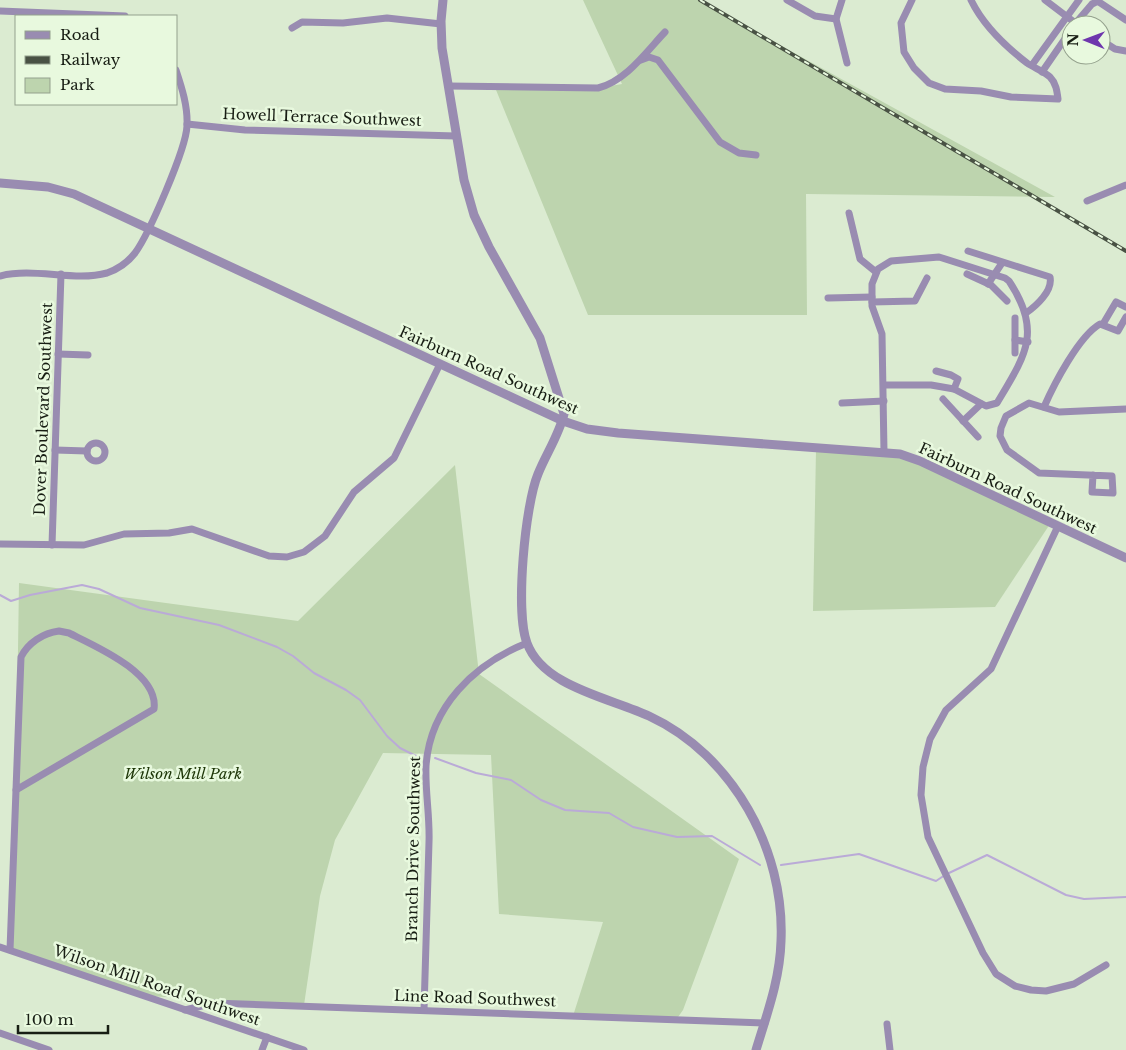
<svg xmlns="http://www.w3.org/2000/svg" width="1126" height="1050" font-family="'Libre Baskerville',serif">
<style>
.green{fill:#bdd4ae}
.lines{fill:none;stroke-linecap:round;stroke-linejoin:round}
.stream{stroke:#baaad7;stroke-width:2}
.minor{stroke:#998cb1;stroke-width:7}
.tertiary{stroke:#998cb1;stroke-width:9}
.rail-casing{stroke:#495244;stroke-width:4}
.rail{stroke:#e8f9de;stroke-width:2;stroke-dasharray:5.5;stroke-linecap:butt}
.labels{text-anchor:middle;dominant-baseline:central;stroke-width:5;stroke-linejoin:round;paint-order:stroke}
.street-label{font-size:15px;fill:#171d13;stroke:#e8f9de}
.park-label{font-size:15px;font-style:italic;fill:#1e3708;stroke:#e8f9de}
</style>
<rect width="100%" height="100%" fill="#dbebd1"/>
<!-- green -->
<g class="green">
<polygon points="583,0 698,0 1055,197 806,194 807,315 588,315 494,85 605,87 622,84"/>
<polygon points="816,450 906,455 1050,524 995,607 813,611"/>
<polygon points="455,465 479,674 739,859 683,1010 676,1020 572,1019 603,922 499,914 491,755 383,753 335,840 320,896 304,1005 148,996 7,950 15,849 19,583 298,621"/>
</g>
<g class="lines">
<!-- stream -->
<g class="stream">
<polyline points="0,595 11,601 30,595 82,585 99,589 140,608 219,625 277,647 293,656 314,673 346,690 360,700 387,736 400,748 416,756"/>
<polyline points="435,758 476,773 511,780 541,800 565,810 609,813 633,827 677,837 712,836 760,865"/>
<polyline points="781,865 859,854 936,881 945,875"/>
<polyline points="949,873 987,855 1066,895 1084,899 1126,897"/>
</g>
<!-- minor -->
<g class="minor">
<polyline points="787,0 815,16 836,19"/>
<polyline points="842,0 836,19 847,63"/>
<path d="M912 0 901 23 904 52 914 68 929 83 945 89 981 91 1011 97 1058 99C1057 91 1056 83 1050 77 1044 71 1034 68 1027 63 1005 46 983 25 971 0"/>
<polyline points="1045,0 1078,25"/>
<polyline points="1096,0 1126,20"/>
<polyline points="0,11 125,16"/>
<polyline points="1074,25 1092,4 1098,1"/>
<polyline points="292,28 302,22 343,23 387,18 441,24"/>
<polyline points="1101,40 1115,49 1126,51"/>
<polyline points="641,60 649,57 658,60 720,142 739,153 756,155"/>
<polyline points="1032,65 1079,0"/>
<polyline points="1042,72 1071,30"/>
<path d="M448 86 598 88C626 81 646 52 665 32"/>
<polyline points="187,124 245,130 456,136"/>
<polyline points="1087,201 1126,185"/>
<polyline points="849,213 860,259 876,272"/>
<path d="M968 251 1050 277C1053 291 1036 306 1026 313"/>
<polyline points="967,274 991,285 1007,301"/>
<path d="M0 276C34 267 74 282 107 273 118 269 128 262 135 253 149 234 186 149 187 126 188 107 182 88 176 70"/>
<polyline points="988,284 1002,263"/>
<polyline points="828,298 872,297"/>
<polyline points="872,302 915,301 927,278"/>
<polyline points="1015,318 1015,340 1028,342"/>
<polyline points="1103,324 1116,302 1126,307"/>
<polyline points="1015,340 1015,353"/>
<polyline points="58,354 88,355"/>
<polyline points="936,371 951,375 958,379 954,389"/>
<path d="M883 385H931L954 389 986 406 997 403C1025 356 1043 332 1009 281L1005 278 939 257 891 261 878 269 872 284V306L882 334 884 452"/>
<polyline points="943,399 978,437"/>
<polyline points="842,403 884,401"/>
<path d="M1044 407C1054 384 1079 336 1100 324L1118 331 1126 317"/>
<polyline points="963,421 981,404"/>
<circle cx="96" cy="452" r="9"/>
<polyline points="55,450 87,451"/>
<polyline points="1093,475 1092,492 1113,493 1112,476 1039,473 1007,450 1000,436 1001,428 1006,416 1029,403 1059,412 1126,409"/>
<polyline points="1058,526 991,669 946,710 930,739 923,767 921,795 928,837 983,953 996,974 1015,986 1031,990 1046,991 1074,984 1106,965"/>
<polyline points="0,544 84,545 124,534 169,533 192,529 269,556 287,557 304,552 325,536 354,492 394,458 440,364"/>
<polyline points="52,545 61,274"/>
<path d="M59 631 69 633C95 646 159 673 154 709L16 790 21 657C28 643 43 633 59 631Z"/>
<polyline points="0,947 304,1050"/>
<polyline points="10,950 16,790"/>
<polyline points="185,1010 214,1003 765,1023"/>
<path d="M424 1010C426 954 427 898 429 842 430 817 425 791 426 766 430 707 474 664 527 643"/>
<polyline points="887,1024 890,1050"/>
<polyline points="0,1033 49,1050"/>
<polyline points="262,1050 267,1037"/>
</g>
<!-- tertiary -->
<g class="tertiary">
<path d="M443 0 441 21 442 48 464 180 474 215 489 247 540 338 564 414C559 435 546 454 538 474 525 505 515 612 527 643 543 687 611 698 649 716 733 755 785 850 781 941 780 979 767 1014 756 1050"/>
<polyline points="0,183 48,187 74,194 563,421 587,429 618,433 900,454 920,461 1126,558"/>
</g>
<!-- rail casing -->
<g class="rail-casing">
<polyline id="rail" points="700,0 1126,251"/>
</g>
<!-- rail -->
<use href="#rail" class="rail"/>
</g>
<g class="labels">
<!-- street labels -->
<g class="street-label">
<text transform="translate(322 117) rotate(2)">Howell Terrace Southwest</text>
<text transform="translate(489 370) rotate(24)">Fairburn Road Southwest</text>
<text transform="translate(43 409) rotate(-88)">Dover Boulevard Southwest</text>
<text transform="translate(1008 488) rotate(25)">Fairburn Road Southwest</text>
<text transform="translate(413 849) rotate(-89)">Branch Drive Southwest</text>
<text transform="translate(157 985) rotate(19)">Wilson Mill Road Southwest</text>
<text transform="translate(475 998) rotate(2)">Line Road Southwest</text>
</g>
<!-- park labels -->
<g class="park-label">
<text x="183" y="773">Wilson Mill Park</text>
</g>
</g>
<!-- legend -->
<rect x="15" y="15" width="162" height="90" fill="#e8f9de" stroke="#94a18d"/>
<rect x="25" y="31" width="25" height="8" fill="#998cb1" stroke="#94a18d"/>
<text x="60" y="40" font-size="15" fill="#171d13">Road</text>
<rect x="25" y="56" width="25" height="8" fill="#495244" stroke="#94a18d"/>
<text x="60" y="65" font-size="15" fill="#171d13">Railway</text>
<rect x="25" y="78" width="25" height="15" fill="#bdd4ae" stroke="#94a18d"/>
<text x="60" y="90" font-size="15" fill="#171d13">Park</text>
<!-- north arrow -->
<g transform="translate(1086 40) rotate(271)"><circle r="24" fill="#e8f9de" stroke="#94a18d"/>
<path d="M0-4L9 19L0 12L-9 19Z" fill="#6e36ad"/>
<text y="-8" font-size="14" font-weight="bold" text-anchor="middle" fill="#171d13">N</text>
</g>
<!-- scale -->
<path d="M18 1025v8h90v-8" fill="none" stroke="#171d13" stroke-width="2.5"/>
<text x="25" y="1025" font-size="15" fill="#171d13" stroke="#e8f9de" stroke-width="4" paint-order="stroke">100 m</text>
</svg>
